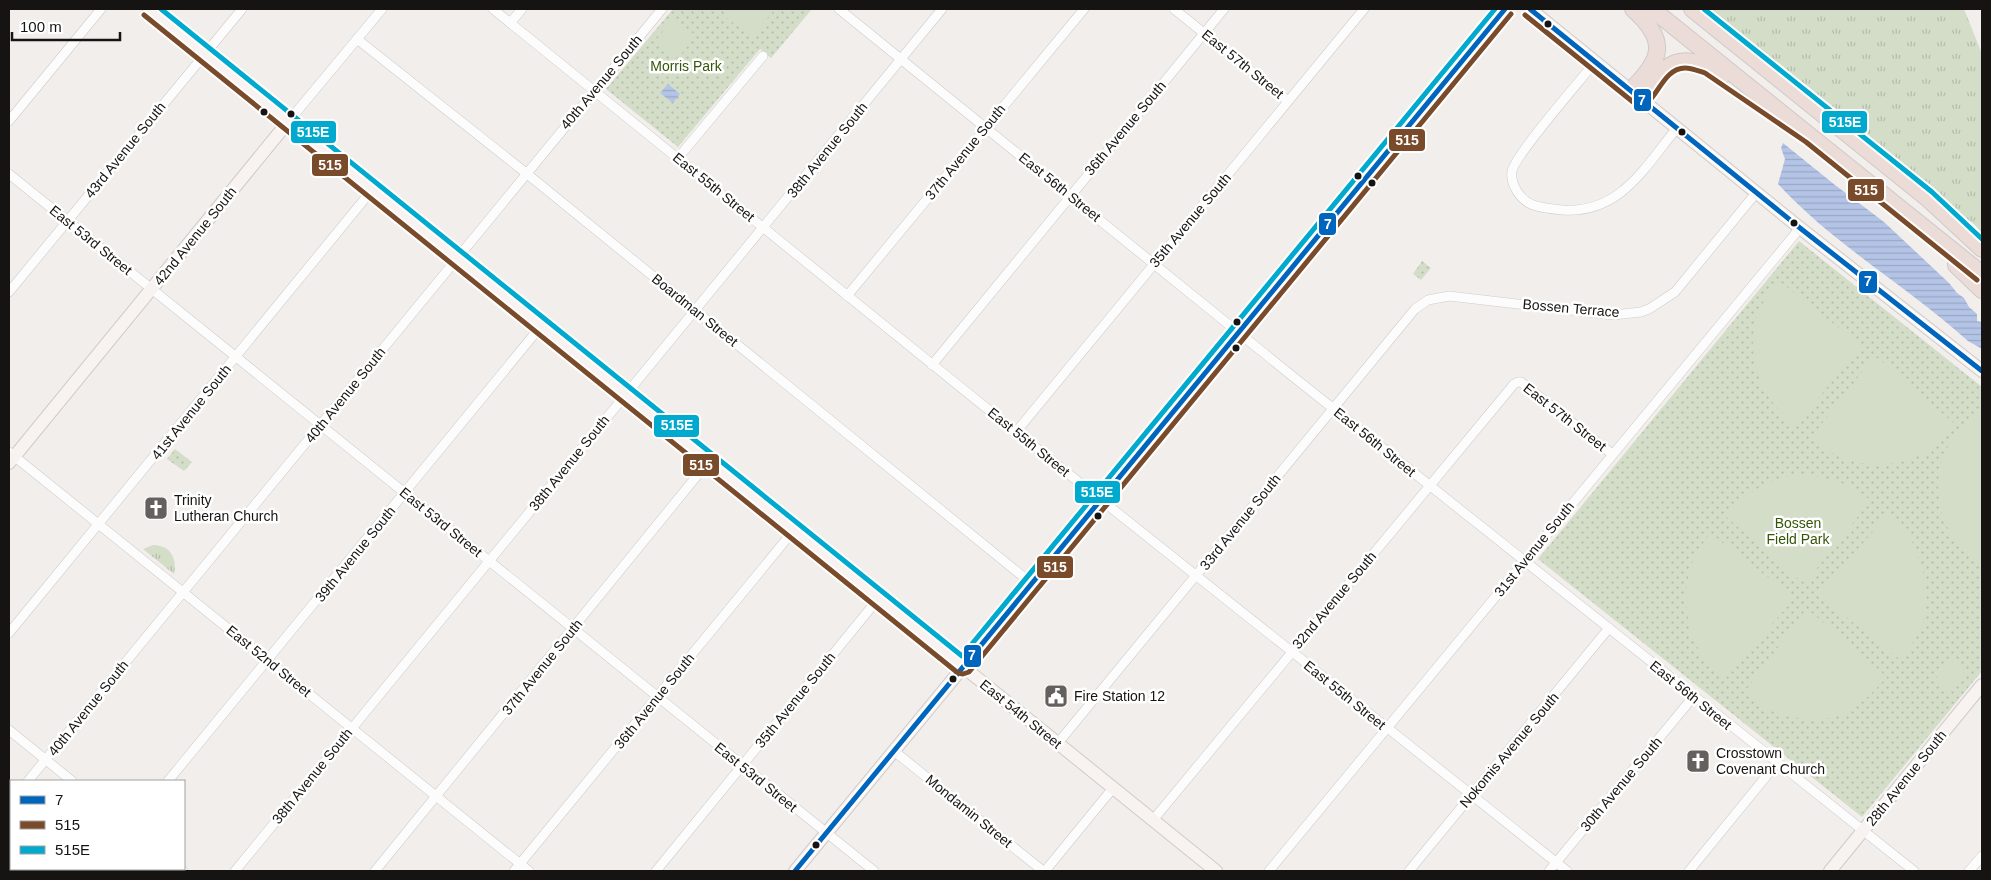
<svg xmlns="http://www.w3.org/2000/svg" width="1991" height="880" font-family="Arial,sans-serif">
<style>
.grass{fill:url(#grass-tufts)}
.park{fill:url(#park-dots)}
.pitch{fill:#d4ddc8}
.water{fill:url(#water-rules)}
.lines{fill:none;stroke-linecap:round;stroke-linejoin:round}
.street-casing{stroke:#cecbc9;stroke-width:10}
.secondary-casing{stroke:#cecbc9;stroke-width:14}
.highway-casing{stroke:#cccac8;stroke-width:18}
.street{stroke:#fdfcfc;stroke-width:9}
.secondary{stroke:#f8f3f1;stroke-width:12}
.highway{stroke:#ecdcd7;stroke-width:16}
.bus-1-casing{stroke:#fff;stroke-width:9}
.bus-2-casing{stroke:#fff;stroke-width:9}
.bus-3-casing{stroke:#fff;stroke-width:9}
.bus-1{stroke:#0065bd;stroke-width:5}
.bus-2{stroke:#7a4b2a;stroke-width:5}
.bus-3{stroke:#00a9ce;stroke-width:5}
.bus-dot{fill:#161412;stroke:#fff;stroke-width:2}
.labels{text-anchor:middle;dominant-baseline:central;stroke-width:5;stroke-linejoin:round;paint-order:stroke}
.street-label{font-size:14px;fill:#161412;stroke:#fff}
.park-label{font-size:14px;fill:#345508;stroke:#fff}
.poi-label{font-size:14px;fill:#161412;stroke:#fff;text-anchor:start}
.line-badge{stroke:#fff;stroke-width:2}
.badge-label{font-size:14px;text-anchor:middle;font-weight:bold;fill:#fff}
</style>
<defs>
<pattern id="grass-tufts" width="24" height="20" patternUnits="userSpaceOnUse" patternTransform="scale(1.25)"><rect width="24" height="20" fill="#d4ddc8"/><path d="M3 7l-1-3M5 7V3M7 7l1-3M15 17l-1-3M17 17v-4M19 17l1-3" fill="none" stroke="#b5bdab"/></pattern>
<pattern id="park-dots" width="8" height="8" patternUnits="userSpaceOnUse" patternTransform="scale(1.25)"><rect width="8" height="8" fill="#d4ddc8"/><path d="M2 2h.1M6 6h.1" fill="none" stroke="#b5bdab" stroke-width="1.8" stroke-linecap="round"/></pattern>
<pattern id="water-rules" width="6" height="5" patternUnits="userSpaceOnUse" patternTransform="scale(1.25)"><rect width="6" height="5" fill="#b4c4e6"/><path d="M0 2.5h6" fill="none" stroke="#9aa8c4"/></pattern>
</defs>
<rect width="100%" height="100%" fill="#f2eeeb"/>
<!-- grass -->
<g class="grass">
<polygon points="1700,9 1964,9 1982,54 1982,233 1975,225"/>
<path d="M153 545C171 545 177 559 174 574L143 549Z"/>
</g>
<!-- park -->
<g class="park">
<polygon points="673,9 812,9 771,58 760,49 678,147 606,89"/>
<polygon points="1799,241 1982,387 1982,671 1862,817 1538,559"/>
<polygon points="1422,261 1431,268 1421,280 1413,274"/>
<polygon points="175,449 192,462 184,471 167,459"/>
</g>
<!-- pitch -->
<g class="pitch">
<polygon points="728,9 775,9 752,37 723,15"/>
<polygon points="674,18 696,36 678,58 656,40"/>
<path d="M1778 280 1858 343 1860 348 1795 426C1764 401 1745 360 1756 320 1760 305 1769 292 1778 280Z"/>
<path d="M1878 358 1956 425C1948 433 1940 443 1931 449 1891 474 1846 467 1810 439L1872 359Z"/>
<path d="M1982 411V564C1937 538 1925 479 1954 436 1960 426 1970 415 1982 411Z"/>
<path d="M1790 476H1815L1840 482 1871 500 1807 581 1802 582 1724 515C1744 494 1763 483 1790 476Z"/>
<polygon points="1887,515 1911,538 1922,567 1927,597 1923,626 1902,661 1823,599 1821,592"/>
<path d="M1710 533 1791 595V602L1726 678C1716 670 1706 661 1699 650 1684 626 1682 582 1695 556 1699 548 1705 541 1710 533Z"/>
<path d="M1804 612H1811L1887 677C1877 688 1866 700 1853 709 1828 725 1788 720 1763 707 1756 703 1750 697 1744 693Z"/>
<polygon points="1951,660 1965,671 1948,691 1935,680"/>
</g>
<!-- water -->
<g class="water">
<polygon points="668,84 680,94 673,103 660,93"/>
<path d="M1783 143 1835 185 1884 222 1949 283 1957 293 1964 298 1969 307 1977 314V321L1982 322V349L1968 341C1907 286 1833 244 1778 184L1785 159 1781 148Z"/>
</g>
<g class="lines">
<!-- street casing -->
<g class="street-casing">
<g id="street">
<polyline points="493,9 1016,432 1567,871"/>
<polyline points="839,9 1286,371 1914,871"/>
<polyline points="1174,9 1288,101"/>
<polyline points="510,23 522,9"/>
<polyline points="357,39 521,169 1031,583"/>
<path d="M1595 62C1580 81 1515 155 1512 171 1510 184 1520 200 1533 205 1542 208 1552 209 1562 210 1620 214 1644 168 1677 128"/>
<polyline points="9,121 101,9"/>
<polyline points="288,122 382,9"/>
<polyline points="678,158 763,56"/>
<polyline points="9,174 874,871"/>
<polyline points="9,292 242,9"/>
<polyline points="847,296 1084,9"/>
<polyline points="932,365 1224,9"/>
<polyline points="1016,432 1364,9"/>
<polyline points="9,452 529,871"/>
<polyline points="9,633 372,190"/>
<polyline points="9,730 72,781"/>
<polyline points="1058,743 1415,309 1428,300 1449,296 1613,315 1641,312 1649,309 1675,292 1756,193"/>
<polyline points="894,751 1043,871"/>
<polyline points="28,781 662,9"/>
<polyline points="168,781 541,326"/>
<polyline points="9,804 11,801"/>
<polyline points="1153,820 1514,384 1518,382 1521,382 1612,454"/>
<polyline points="180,869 183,871"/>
<polyline points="94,871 96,869"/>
<polyline points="235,871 942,9"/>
<polyline points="375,871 709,461"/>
<polyline points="514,871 794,530"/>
<polyline points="656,871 878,599"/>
<polyline points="1045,871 1113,788"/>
<polyline points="1269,871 1800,228"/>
<polyline points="1409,871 1609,628"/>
<polyline points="1549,871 1694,696"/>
<polyline points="1689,871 1777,763"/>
<polyline points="1969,871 1982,856"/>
</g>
</g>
<!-- secondary casing -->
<g class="secondary-casing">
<g id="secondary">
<polyline points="149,9 1216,871"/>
<polyline points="1530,9 1800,228 1982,371"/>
<polyline points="9,463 288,122"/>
<polyline points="795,871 1505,9"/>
<polyline points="1830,871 1982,685"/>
</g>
</g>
<!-- highway casing -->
<g class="highway-casing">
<g id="highway">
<polyline points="1652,9 1982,274"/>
<polyline points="1692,9 1927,198 1982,249"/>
<path d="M1630 91C1662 60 1669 41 1633 9"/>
<path d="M1640 99C1665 63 1681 47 1722 76"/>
<polyline points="1956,265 1982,290"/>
</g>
</g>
<!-- street -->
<use href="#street" class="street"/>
<!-- secondary -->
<use href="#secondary" class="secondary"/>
<!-- highway -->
<use href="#highway" class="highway"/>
<!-- bus-1 casing -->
<g class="bus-1-casing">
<g id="bus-1">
<polyline points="1530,9 1800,228 1982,371"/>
<polyline points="795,871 1505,9"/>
</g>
</g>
<!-- bus-2 casing -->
<g class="bus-2-casing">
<g id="bus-2">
<polyline points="144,15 958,673 963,674 969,672 1511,14"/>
<path d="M1525 15 1638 106C1656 107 1661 68 1685 68 1691 68 1699 71 1705 73L1806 142 1977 280"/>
</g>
</g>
<!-- bus-3 casing -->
<g class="bus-3-casing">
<g id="bus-3">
<polyline points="161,9 962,656 1495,9"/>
<polyline points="1704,9 1932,192 1982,239"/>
</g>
</g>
<!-- bus-1 -->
<use href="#bus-1" class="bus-1"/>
<!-- bus-2 -->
<use href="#bus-2" class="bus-2"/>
<!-- bus-3 -->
<use href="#bus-3" class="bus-3"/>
</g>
<!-- icons -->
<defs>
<g id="church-square" transform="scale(1.25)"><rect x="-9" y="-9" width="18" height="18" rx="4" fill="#63605e" stroke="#fff"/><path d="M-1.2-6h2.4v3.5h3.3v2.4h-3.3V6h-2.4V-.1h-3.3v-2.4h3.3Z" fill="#fff"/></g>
<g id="civic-square" transform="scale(1.25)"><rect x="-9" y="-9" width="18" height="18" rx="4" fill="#63605e" stroke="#fff"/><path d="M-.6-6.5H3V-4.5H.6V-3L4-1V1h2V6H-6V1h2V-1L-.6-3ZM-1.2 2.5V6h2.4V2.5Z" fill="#fff"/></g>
</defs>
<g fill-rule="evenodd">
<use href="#church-square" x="156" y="508"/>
<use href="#civic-square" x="1056" y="696"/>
<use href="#church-square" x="1698" y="761"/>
</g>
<!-- markers -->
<g class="bus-dot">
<circle cx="1548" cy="24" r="4.5"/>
<circle cx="264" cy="112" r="4.5"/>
<circle cx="291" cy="114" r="4.5"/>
<circle cx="1682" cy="132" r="4.5"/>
<circle cx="1358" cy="176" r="4.5"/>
<circle cx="1372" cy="183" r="4.5"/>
<circle cx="1794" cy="223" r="4.5"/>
<circle cx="1237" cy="322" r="4.5"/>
<circle cx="1236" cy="348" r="4.5"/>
<circle cx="1098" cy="516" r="4.5"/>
<circle cx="953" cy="679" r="4.5"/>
<circle cx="816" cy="845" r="4.5"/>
</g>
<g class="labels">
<!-- street labels -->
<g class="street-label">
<text transform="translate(1243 64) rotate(39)">East 57th Street</text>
<text transform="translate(601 82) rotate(-50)">40th Avenue South</text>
<text transform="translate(1125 128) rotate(-50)">36th Avenue South</text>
<text transform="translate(125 150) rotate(-51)">43rd Avenue South</text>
<text transform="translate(827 150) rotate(-51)">38th Avenue South</text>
<text transform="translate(965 152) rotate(-51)">37th Avenue South</text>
<text transform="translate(714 187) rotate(39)">East 55th Street</text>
<text transform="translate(1060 187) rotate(39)">East 56th Street</text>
<text transform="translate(1190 220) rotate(-50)">35th Avenue South</text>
<text transform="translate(195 236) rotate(-51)">42nd Avenue South</text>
<text transform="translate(91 240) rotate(39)">East 53rd Street</text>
<text transform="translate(1571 308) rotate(5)">Bossen Terrace</text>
<text transform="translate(695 310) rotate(39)">Boardman Street</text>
<text transform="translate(345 395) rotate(-51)">40th Avenue South</text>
<text transform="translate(191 412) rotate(-51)">41st Avenue South</text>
<text transform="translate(1565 417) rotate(38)">East 57th Street</text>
<text transform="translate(1029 442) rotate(39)">East 55th Street</text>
<text transform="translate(1375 442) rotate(39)">East 56th Street</text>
<text transform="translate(569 463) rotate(-51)">38th Avenue South</text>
<text transform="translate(441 522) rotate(39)">East 53rd Street</text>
<text transform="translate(1240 522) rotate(-51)">33rd Avenue South</text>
<text transform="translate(1534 549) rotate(-51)">31st Avenue South</text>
<text transform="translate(355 554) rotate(-51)">39th Avenue South</text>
<text transform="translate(1334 600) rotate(-50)">32nd Avenue South</text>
<text transform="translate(269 661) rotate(39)">East 52nd Street</text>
<text transform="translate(542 667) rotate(-51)">37th Avenue South</text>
<text transform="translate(1345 695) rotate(39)">East 55th Street</text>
<text transform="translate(1691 695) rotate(39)">East 56th Street</text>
<text transform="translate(795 700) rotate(-51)">35th Avenue South</text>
<text transform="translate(654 701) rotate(-51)">36th Avenue South</text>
<text transform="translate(88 708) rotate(-51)">40th Avenue South</text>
<text transform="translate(1021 714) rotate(39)">East 54th Street</text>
<text transform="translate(1509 750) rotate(-50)">Nokomis Avenue South</text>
<text transform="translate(312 776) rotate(-51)">38th Avenue South</text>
<text transform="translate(756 777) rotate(39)">East 53rd Street</text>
<text transform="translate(1906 778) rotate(-51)">28th Avenue South</text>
<text transform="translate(1621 784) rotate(-50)">30th Avenue South</text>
<text transform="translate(969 811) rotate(39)">Mondamin Street</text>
</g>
<!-- park labels -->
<g class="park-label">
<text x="686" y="66">Morris Park</text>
<text x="1798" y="523">Bossen<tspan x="1798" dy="16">Field Park</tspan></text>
</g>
<!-- poi labels -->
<g class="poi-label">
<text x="174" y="500">Trinity<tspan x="174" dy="16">Lutheran Church</tspan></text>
<text x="1074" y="696">Fire Station 12</text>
<text x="1716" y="753">Crosstown<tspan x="1716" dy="16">Covenant Church</tspan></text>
</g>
</g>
<g class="line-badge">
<rect x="1633" y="88" width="19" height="24" rx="5" fill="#0065bd"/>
<rect x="1821" y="110" width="47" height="24" rx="5" fill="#00a9ce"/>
<rect x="290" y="120" width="47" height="24" rx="5" fill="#00a9ce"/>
<rect x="1388" y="128" width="38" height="24" rx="5" fill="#7a4b2a"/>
<rect x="311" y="153" width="38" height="24" rx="5" fill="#7a4b2a"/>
<rect x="1847" y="178" width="38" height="24" rx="5" fill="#7a4b2a"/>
<rect x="1318" y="212" width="19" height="24" rx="5" fill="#0065bd"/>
<rect x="1858" y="270" width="20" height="24" rx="5" fill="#0065bd"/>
<rect x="653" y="414" width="47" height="24" rx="5" fill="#00a9ce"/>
<rect x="682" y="453" width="38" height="24" rx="5" fill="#7a4b2a"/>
<rect x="1074" y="480" width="47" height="24" rx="5" fill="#00a9ce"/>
<rect x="1036" y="555" width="38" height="24" rx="5" fill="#7a4b2a"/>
<rect x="963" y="644" width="19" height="24" rx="5" fill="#0065bd"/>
</g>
<g class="badge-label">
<text x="1642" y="105">7</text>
<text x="1845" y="127">515E</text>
<text x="313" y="137">515E</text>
<text x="1407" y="145">515</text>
<text x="330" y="170">515</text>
<text x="1866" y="195">515</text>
<text x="1328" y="229">7</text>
<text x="1868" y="286">7</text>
<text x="677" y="430">515E</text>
<text x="701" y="470">515</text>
<text x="1097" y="497">515E</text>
<text x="1055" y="572">515</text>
<text x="972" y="660">7</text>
</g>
<!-- border -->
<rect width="1991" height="880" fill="none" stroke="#161412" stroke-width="20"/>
<!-- legend -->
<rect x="10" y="780" width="175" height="90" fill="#ffffff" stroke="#a2a1a0"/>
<rect x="20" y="796" width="25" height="8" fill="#0065bd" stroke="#a2a1a0"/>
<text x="55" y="805" font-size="15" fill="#161412">7</text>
<rect x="20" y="821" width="25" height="8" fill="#7a4b2a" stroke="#a2a1a0"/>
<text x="55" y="830" font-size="15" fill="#161412">515</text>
<rect x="20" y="846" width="25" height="8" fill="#00a9ce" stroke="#a2a1a0"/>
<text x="55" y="855" font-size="15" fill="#161412">515E</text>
<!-- scale -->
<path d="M12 32v8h108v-8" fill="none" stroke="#161412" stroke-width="2.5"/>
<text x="20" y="32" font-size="15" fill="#161412" stroke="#ffffff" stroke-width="4" paint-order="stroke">100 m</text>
</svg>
